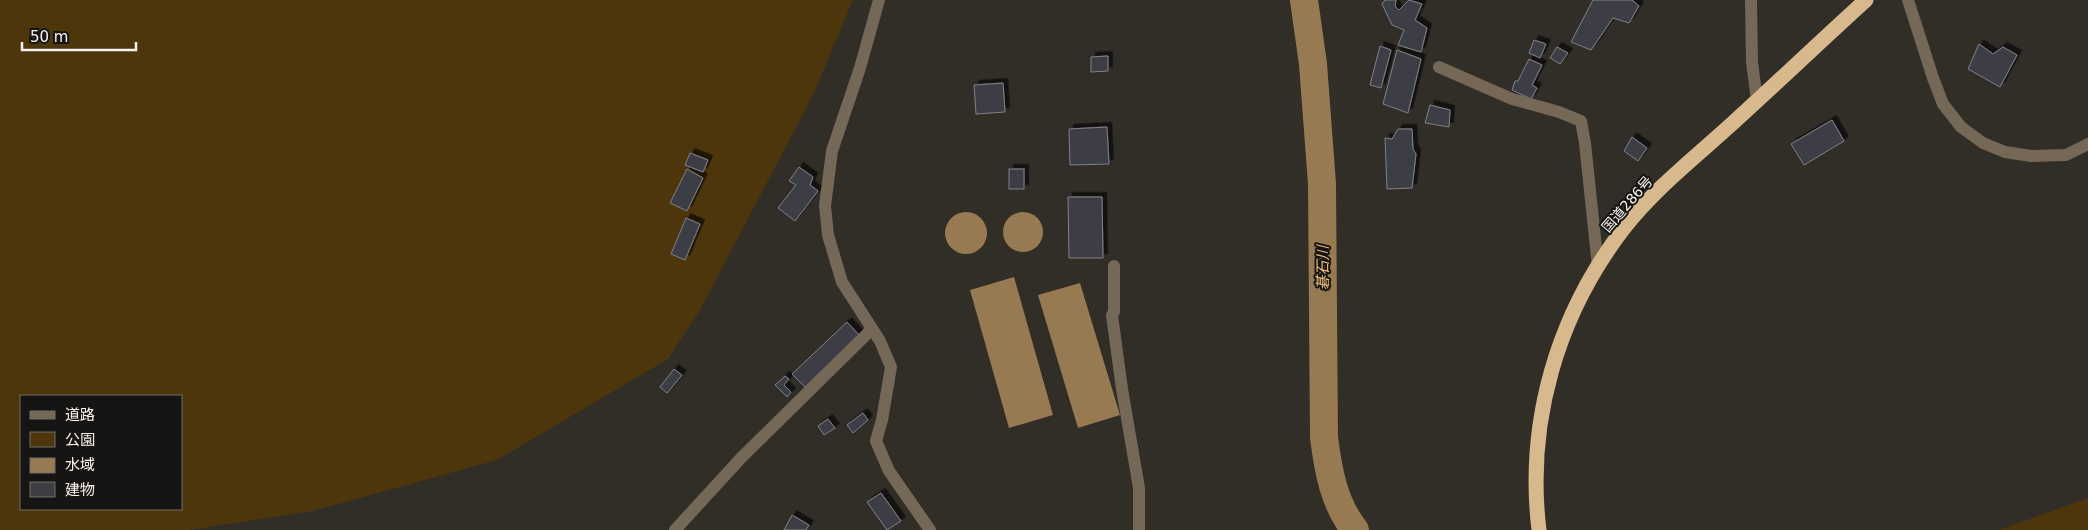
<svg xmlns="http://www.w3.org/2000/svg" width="2088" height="530" font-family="'DejaVu Sans','Noto Sans JP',sans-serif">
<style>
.green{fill:#4e360c;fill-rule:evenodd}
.water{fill:#977a51}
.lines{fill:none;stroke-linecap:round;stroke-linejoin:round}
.river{stroke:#977a51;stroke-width:28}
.building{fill:#3e3e45;stroke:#818088;filter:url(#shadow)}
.minor{stroke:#756857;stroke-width:12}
.highway{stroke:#d8b98e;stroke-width:15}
.labels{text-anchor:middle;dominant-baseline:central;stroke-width:4;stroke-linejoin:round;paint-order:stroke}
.street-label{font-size:14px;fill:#f7f4f0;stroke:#171513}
.water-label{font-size:15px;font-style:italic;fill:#ecc07e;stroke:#171513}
</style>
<defs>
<filter id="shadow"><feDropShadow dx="4.5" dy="-4.5" stdDeviation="0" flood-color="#0009"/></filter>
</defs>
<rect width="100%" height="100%" fill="#312d27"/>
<!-- green -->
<g class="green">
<path d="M0 0H853L813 95 700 310 668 359 497 460 313 511 189 530H0ZM21 396H181V509H21Z"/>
<polygon points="2088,498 2088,530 1999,530"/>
</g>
<!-- water -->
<g class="water">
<circle cx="1023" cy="232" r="20"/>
<circle cx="966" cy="233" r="21"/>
<polygon points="1014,277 1053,415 1009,428 970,290"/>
<polygon points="1080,283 1120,415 1078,428 1038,295"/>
</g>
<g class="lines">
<!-- river -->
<path class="river" d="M1304 0 1313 64 1322 184 1324 437C1328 470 1334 504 1355 530"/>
</g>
<!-- building -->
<g class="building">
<polygon points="1385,0 1396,0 1395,6 1399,10 1409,0 1422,4 1415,20 1427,28 1421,52 1398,45 1404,30 1392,25 1382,4"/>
<polygon points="1593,0 1632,0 1639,6 1629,23 1613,18 1591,50 1571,42"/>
<polygon points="1534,40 1546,44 1540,58 1529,53"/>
<polygon points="1979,44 1993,54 2003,47 2017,55 2000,87 1968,69"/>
<polygon points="1380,46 1391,50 1381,88 1370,85"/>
<polygon points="1557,47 1568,53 1560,64 1550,58"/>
<polygon points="1397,50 1421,59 1408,113 1383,104"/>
<polygon points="1108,56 1108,71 1091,72 1091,57"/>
<polygon points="1529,59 1542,65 1532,85 1537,88 1531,99 1512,90 1515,81 1518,81"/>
<polygon points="1003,83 1005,112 976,114 974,85"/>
<polygon points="1430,105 1450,110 1449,127 1425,123"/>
<polygon points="1832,120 1844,141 1804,165 1791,144"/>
<polygon points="1107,127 1109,164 1070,165 1069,129"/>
<polygon points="1398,129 1412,129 1413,149 1416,154 1412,188 1387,189 1385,138 1392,139"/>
<polygon points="1632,137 1647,148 1638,161 1624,151"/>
<polygon points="690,153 708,160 703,172 685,165"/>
<polygon points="799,167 813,177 810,185 818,191 795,221 778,208 796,185 789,181"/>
<polygon points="687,169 703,178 687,211 670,203"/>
<rect x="1009" y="169" width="15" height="20"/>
<polygon points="1068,197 1102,197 1103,258 1069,258"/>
<polygon points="686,218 700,224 685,260 671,254"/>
<polygon points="847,322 859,335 805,387 792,374"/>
<polygon points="674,369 682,375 667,393 660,387"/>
<polygon points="785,376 789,379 784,385 791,392 787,397 775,385"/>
<polygon points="863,413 868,420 853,433 847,425"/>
<polygon points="828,419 835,428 824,435 818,426"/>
<polygon points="881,493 901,521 887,530 867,502"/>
<polygon points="792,515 809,525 806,530 784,530"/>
</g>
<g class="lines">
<!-- minor -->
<g class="minor">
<polyline points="879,0 860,68 832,151 825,206 828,235 842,282 880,341 891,367 882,420 876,441 889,471 930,530"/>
<polyline points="1751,0 1752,62 1757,101"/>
<polyline points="1908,0 1933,78 1943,104 1961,127 1983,143 2005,152 2031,156 2066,155 2088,144"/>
<polyline points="1439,67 1512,99 1559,112 1581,121 1585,143 1598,267"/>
<polyline points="1114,266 1114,312 1112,315 1122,389 1139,488 1139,530"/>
<polyline points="675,530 741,458 872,329"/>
</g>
<!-- highway -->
<path class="highway" d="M1539 530C1526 422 1557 315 1624 228 1655 188 1698 155 1735 121 1779 81 1822 40 1866 0"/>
</g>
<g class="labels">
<!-- street labels -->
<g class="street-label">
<text transform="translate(1627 204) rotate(-49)">国道286号</text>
</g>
<!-- water labels -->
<g class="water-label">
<text transform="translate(1323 268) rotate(-90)">碁石川</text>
</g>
</g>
<!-- legend -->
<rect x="20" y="395" width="162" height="115" fill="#171513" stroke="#716e6b"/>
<rect x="30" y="411" width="25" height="8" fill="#756857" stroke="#716e6b"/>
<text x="65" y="420" font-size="15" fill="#f7f4f0">道路</text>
<rect x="30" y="432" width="25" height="15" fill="#4e360c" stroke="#716e6b"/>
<text x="65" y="445" font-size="15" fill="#f7f4f0">公園</text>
<rect x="30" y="458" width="25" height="15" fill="#977a51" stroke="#716e6b"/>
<text x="65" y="470" font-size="15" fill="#f7f4f0">水域</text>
<rect x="30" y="482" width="25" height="15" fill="#3e3e45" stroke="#716e6b"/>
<text x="65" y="495" font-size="15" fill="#f7f4f0">建物</text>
<!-- scale -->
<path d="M22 42v8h114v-8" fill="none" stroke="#f7f4f0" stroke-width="2.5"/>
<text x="30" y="42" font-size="15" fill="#f7f4f0" stroke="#171513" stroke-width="4" paint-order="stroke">50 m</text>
</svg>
